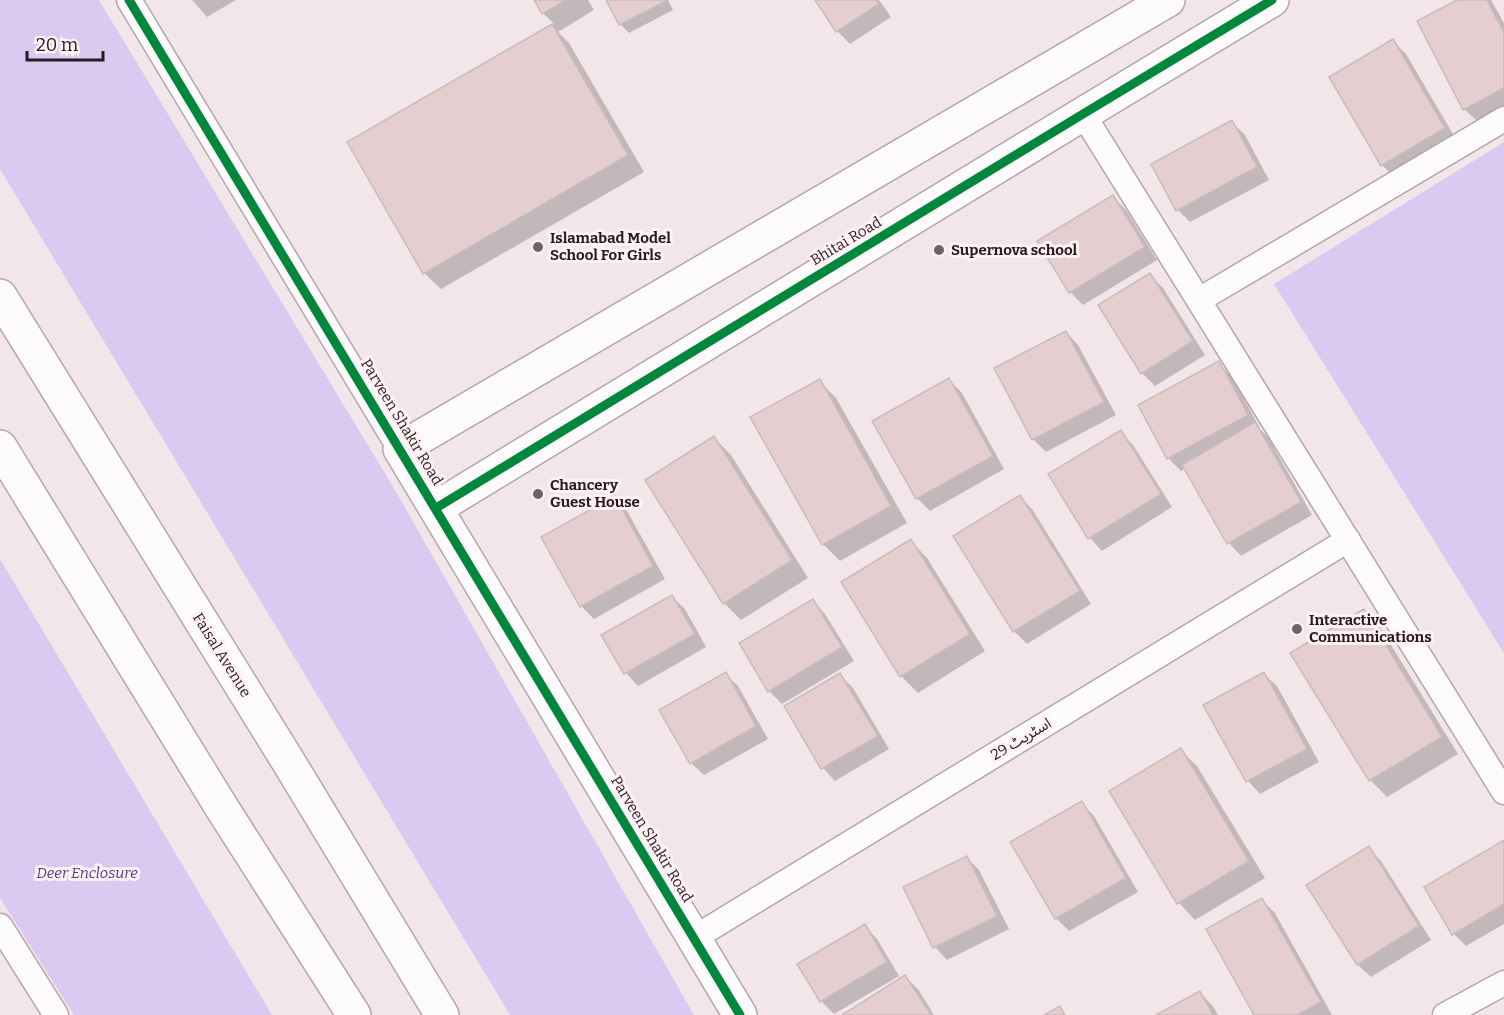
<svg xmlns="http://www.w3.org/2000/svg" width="1504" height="1015" font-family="Bitter,'Noto Sans Arabic',serif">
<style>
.green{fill:#dcc9f1}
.shadow{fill:#0003}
.building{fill:#e4ced0;stroke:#cabbbc;stroke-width:1.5}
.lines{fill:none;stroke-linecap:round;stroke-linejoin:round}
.street-casing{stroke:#b4a6aa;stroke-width:27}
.secondary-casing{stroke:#b4a6aa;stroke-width:36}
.primary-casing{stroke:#b4a6aa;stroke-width:36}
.street{stroke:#fdfbfc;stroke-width:24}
.secondary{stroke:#fdfbfc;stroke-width:33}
.primary{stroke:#fdfbfc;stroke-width:33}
.cycleway-casing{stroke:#fef2f5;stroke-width:13}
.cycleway{stroke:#00873e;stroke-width:9}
.poi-dot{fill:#726166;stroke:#fef2f5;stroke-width:2}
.labels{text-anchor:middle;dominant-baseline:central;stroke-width:6;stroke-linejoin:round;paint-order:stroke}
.poi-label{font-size:15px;font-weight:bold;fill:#2c191f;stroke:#fef2f5;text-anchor:start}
.street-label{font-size:15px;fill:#2c191f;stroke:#fef2f5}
.park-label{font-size:15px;font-style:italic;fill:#593787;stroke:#fef2f5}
</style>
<rect width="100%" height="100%" fill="#f3e6ea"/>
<!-- green -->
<g class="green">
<polygon points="0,0 99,0 395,490 694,1015 510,1015 0,169"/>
<polygon points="1504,142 1504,653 1274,284"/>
<polygon points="0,559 272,1015 74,1015 0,898"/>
</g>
<!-- shadow -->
<g class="shadow">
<polygon points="192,0 236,0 207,17"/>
<polygon points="535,0 588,0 594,10 558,32 569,43 644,172 441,289 424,273 349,143 554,24 543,13"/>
<polygon points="608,0 668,0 673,10 629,33 620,24"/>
<polygon points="817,0 879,0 891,17 850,44 837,31"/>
<polygon points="1460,0 1491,0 1504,23 1504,107 1477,121 1464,109"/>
<polygon points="1393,41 1406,54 1457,141 1395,178 1382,165"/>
<polygon points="1232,122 1245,135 1269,180 1190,222 1178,210"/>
<polygon points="1113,197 1126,210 1157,260 1083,305 1070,292"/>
<polygon points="1150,275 1163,288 1205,355 1155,386 1142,373"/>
<polygon points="1066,332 1078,345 1116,415 1046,452 1033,439"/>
<polygon points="1218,363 1231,376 1260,428 1259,428 1268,437 1312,515 1241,556 1229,543 1185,468 1181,471 1168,458"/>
<polygon points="949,380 962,393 1004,469 930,511 917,498"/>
<polygon points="819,381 836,398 907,523 840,561 823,544"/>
<polygon points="1120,432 1133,445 1172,507 1102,551 1090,538"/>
<polygon points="714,438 731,455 808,578 741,620 724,603"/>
<polygon points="1020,497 1032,509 1091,604 1027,644 1014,631"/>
<polygon points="614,498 627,511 665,579 594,619 581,606"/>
<polygon points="911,541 927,558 985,651 918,693 901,676"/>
<polygon points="672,597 685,609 706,647 638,686 626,673 603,636"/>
<polygon points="813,601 825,614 854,661 782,704 769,691"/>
<polygon points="1364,610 1380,627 1458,754 1387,797 1370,780"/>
<polygon points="725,674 738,686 768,739 704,775 691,763"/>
<polygon points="1264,674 1277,686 1319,762 1260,794 1248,781 1205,706"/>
<polygon points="840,675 853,688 889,749 835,781 823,768"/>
<polygon points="1180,750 1197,766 1265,878 1195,920 1179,903"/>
<polygon points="1081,803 1094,816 1138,892 1069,931 1056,918"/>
<polygon points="1504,842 1504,924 1466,946 1454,934"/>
<polygon points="1368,848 1381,861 1431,940 1371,977 1358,965 1308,886"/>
<polygon points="966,857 979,870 1009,929 947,960 935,947"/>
<polygon points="1262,900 1275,913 1332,1015 1256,1015"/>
<polygon points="865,926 877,939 899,976 834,1014 821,1001"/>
<polygon points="905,977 918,989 934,1015 845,1015"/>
<polygon points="1200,993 1213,1006 1218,1015 1159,1015"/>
</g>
<!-- building -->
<g class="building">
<polygon points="534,0 566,0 542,14"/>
<polygon points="606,0 666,0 666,1 619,25"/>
<polygon points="815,0 876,0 879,4 836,32"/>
<polygon points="1457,0 1487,0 1504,33 1504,88 1463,110 1417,21"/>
<polygon points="552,24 628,155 423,274 347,142"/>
<polygon points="1393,39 1445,128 1381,166 1329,77"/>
<polygon points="1232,120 1257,167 1176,211 1151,164"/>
<polygon points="1113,195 1145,247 1069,293 1037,241"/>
<polygon points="1150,273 1193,341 1141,374 1098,305"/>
<polygon points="1066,331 1104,402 1032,440 994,368"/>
<polygon points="1219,361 1248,415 1167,459 1138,405"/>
<polygon points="949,378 993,456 916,499 872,421"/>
<polygon points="820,379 891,506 822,545 750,417"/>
<polygon points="1255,422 1301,502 1227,544 1182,465"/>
<polygon points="1121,430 1161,494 1088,539 1048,474"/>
<polygon points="714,436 792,560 723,604 645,480"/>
<polygon points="1020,495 1080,591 1013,632 953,536"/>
<polygon points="615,496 653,566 580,607 541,537"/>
<polygon points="911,539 970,634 900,677 841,582"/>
<polygon points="672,595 695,634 624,674 601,635"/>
<polygon points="813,599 842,647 768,692 739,643"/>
<polygon points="1364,609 1442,737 1369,781 1290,653"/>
<polygon points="726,672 756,726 690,764 659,710"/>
<polygon points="1264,672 1307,749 1246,782 1203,705"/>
<polygon points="840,673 878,736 821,769 784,706"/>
<polygon points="1181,748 1249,861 1177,904 1109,791"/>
<polygon points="1082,801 1126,878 1055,919 1010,842"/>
<polygon points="1504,840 1504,904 1452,935 1424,887"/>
<polygon points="1369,846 1419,926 1357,965 1306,885"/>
<polygon points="967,856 997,916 933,948 903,887"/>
<polygon points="1262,898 1321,1002 1297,1015 1254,1015 1206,929"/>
<polygon points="865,924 887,962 820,1002 797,964"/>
<polygon points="905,975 931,1015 842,1015"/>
<polygon points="1200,991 1213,1015 1156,1015"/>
<polygon points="1060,1006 1065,1015 1044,1015"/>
</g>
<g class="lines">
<!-- street casing -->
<g class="street-casing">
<g id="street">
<polyline points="129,0 400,449"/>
<polyline points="1083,114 1504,792"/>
<polyline points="1199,300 1504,119"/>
<polyline points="0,926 56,1015"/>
<polyline points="694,938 1348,540"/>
<polyline points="1445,1015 1504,983"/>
</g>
</g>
<!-- secondary casing -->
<g class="secondary-casing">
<g id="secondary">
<polyline points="436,508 1083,114 1272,0"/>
<polyline points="740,1015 400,449 1168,0"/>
</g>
</g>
<!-- primary casing -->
<g class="primary-casing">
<g id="primary">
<polyline points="0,296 288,761 442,1015"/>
<polyline points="0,447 222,808 354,1015"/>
</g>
</g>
<!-- street -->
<use href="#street" class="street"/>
<!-- secondary -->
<use href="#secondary" class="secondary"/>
<!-- primary -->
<use href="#primary" class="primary"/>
<!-- cycleway casing -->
<g class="cycleway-casing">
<g id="cycleway">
<polyline points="129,0 740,1015"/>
<polyline points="436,508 1083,114 1272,0"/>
</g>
</g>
<!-- cycleway -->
<use href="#cycleway" class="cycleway"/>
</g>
<!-- markers -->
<g class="poi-dot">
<circle cx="538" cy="247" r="6"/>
<circle cx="939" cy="250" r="6"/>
<circle cx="538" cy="494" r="6"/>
<circle cx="1297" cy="629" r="6"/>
</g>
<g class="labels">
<!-- poi labels -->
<g class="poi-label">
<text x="550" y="238">Islamabad Model<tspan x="550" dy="17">School For Girls</tspan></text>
<text x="951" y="250">Supernova school</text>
<text x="550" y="485">Chancery<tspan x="550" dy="17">Guest House</tspan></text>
<text x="1309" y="620">Interactive<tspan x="1309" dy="17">Communications</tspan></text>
</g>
<!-- street labels -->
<g class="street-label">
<text transform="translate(846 241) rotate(-31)">Bhitai Road</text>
<text transform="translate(402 422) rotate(59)">Parveen Shakir Road</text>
<text transform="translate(222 655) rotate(58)">Faisal Avenue</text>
<text transform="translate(1021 739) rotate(-31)">اسٹریٹ 29</text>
<text transform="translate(652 839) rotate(59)">Parveen Shakir Road</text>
</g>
<!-- park labels -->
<g class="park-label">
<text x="87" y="873">Deer Enclosure</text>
</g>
</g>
<!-- scale -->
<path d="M27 51v9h76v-9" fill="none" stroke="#2c191f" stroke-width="3"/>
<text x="36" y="51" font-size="18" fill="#2c191f" stroke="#fef2f5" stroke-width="4.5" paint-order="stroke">20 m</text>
</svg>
